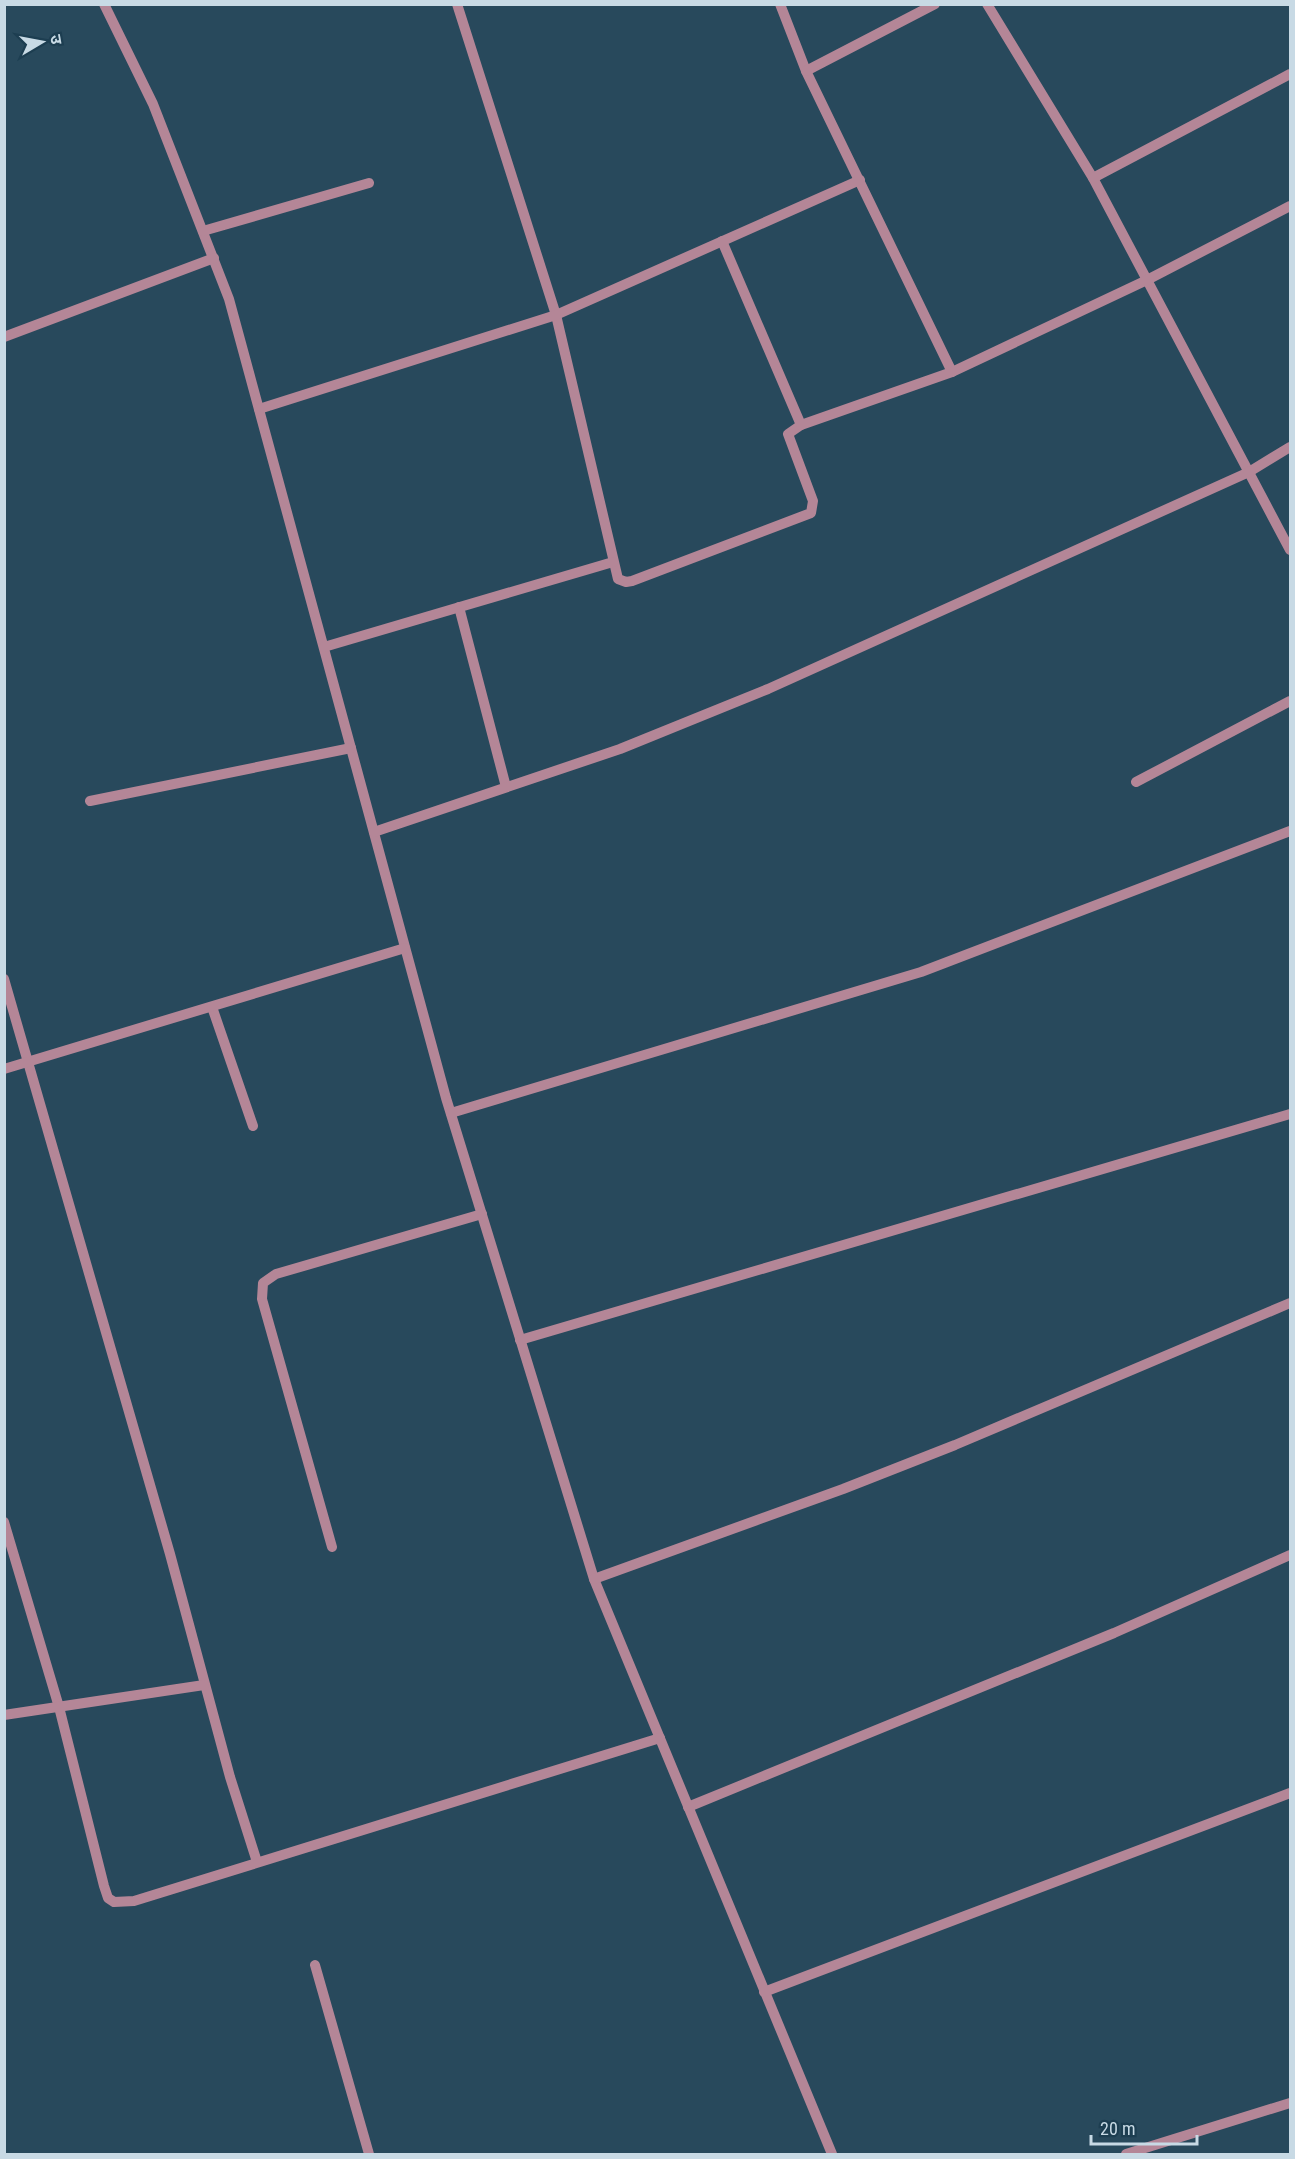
<svg xmlns="http://www.w3.org/2000/svg" width="1295" height="2159" font-family="'Roboto Condensed','Noto Sans Devanagari',sans-serif">
<style>
.lines{fill:none;stroke-linecap:round;stroke-linejoin:round}
.minor{stroke:#b48697;stroke-width:10}
</style>
<rect width="100%" height="100%" fill="#28495c"/>
<g class="lines">
<!-- minor -->
<g class="minor">
<polyline points="104,4 153,104 229,299 446,1098 594,1579 832,2154"/>
<polyline points="457,4 556,315 618,579 626,582 632,581 811,513 813,501 788,434 801,425"/>
<polyline points="780,4 806,71 952,372"/>
<polyline points="987,4 1093,178 1290,550"/>
<polyline points="806,71 935,4"/>
<polyline points="1093,178 1290,74"/>
<polyline points="203,231 369,183"/>
<polyline points="722,241 801,425 952,372 1147,280 1290,206"/>
<polyline points="4,337 214,258"/>
<polyline points="259,409 556,315 860,180"/>
<polyline points="459,607 506,787"/>
<polyline points="324,647 613,562"/>
<polyline points="1136,782 1290,701"/>
<polyline points="90,801 351,748"/>
<polyline points="374,832 620,749 768,689 1249,472 1290,447"/>
<polyline points="4,979 170,1554 230,1777 257,1862"/>
<polyline points="212,1007 253,1126"/>
<polyline points="4,1069 405,948"/>
<polyline points="451,1113 921,972 1290,831"/>
<polyline points="520,1340 1290,1114"/>
<polyline points="4,1522 59,1707 104,1886 108,1898 114,1902 134,1901 660,1738"/>
<polyline points="332,1547 262,1299 263,1283 276,1274 482,1214"/>
<polyline points="594,1579 843,1489 955,1445 1290,1303"/>
<polyline points="4,1715 204,1685"/>
<polyline points="688,1807 1114,1633 1290,1555"/>
<polyline points="315,1965 369,2154"/>
<polyline points="764,1992 1290,1793"/>
<polyline points="1126,2154 1290,2103"/>
</g>
</g>
<!-- border -->
<rect width="1295" height="2159" fill="none" stroke="#c8dae5" stroke-width="12"/>
<!-- north arrow -->
<g transform="translate(42 42) rotate(80)" stroke="#1d3e51" stroke-width="4.5" paint-order="stroke">
<path d="M0-4.5L10 22L0 15L-10 22Z" fill="#c8dae5"/>
<text y="-9" font-size="16" font-weight="bold" text-anchor="middle" fill="#c8dae5">उ</text>
</g>
<!-- scale -->
<path d="M1091 2135v9h106v-9" fill="none" stroke="#c8dae5" stroke-width="3"/>
<text x="1100" y="2135" font-size="18" fill="#c8dae5" stroke="#1d3e51" stroke-width="4.5" paint-order="stroke">20 m</text>
</svg>
